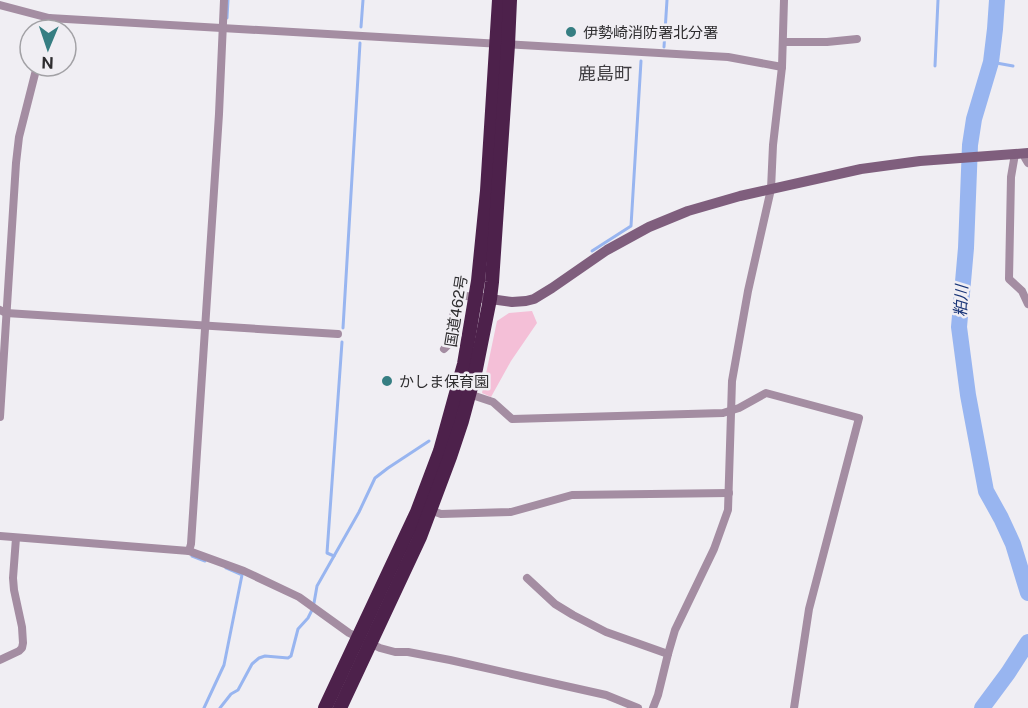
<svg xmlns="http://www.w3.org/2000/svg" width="1028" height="708" font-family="'Public Sans','Noto Sans JP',sans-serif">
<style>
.green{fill:#f4bfd7}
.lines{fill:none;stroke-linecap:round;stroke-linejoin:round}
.stream{stroke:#98b5f0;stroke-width:3}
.river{stroke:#98b5f0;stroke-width:16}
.street{stroke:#a48da2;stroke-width:8}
.secondary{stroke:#7f5e7d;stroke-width:10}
.highway{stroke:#4d214b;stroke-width:14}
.poi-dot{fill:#367e82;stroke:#f0eef3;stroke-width:2}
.labels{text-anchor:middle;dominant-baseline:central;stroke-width:5;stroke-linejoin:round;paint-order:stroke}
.poi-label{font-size:15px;fill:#2e2d2f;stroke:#f0eef3;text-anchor:start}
.street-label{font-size:15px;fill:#2e2d2f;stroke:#f0eef3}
.water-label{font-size:16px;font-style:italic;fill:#193578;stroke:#f0eef3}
.quarter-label{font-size:18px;fill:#3f3d41;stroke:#f0eef3}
</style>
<rect width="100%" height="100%" fill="#f0eef3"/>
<!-- green -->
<polygon class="green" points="532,311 537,323 511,361 491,397 482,393 497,321 509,313"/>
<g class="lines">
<!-- stream -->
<g class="stream">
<polyline points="227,18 228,0"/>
<polyline points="361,27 363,0"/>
<polyline points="664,47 667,0"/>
<polyline points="991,62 1013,66"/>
<polyline points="935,66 938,0"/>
<polyline points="592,251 631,226 641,61"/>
<polyline points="343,328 360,43"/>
<polyline points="192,556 205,561"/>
<polyline points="334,556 359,512 375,478 388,468 429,441"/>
<polyline points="314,603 317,586 334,556 327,553 342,342"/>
<polyline points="204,708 224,665 242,575 226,568"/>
<polyline points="220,708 231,694 238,690 252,664 259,658 265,656 288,658 291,656 298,629 308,618 312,610"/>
</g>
<!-- river -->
<g class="river">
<polyline points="997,0 995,29 991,62 974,119 970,145 966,248 959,327 968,395 986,491 1001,518 1013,544 1028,593"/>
<polyline points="982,708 1008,673 1028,642"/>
</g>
<!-- street -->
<g class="street">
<polyline points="0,5 49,18 728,57 782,67"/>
<polyline points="46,30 49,18"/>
<polyline points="783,42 827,42 857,39"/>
<polyline points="1025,153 1025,158 1028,163"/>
<polyline points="1015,154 1011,177 1009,279 1022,291 1028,304"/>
<polyline points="0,310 6,313 338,334"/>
<path d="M444 349 448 345 456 300C462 294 468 296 476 297"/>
<polyline points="469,394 493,402 512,419 723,413 739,408 766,393 859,418 809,609 794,708"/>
<polyline points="0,417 16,163 19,137 37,66"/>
<polyline points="430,510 441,514 511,512 572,495 729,493"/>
<polyline points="0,536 189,551 244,571 299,597 349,633 380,648 395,652 408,652 450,660 588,691 606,695 638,708"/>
<polyline points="189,551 191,544 219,114 224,0"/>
<polyline points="527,578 555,604 573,615 606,632 668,654"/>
<polyline points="0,660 19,651 22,648 23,643 22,627 14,590 13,578 16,538"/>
<polyline points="653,708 658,695 668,654 675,630 714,549 728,510 732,381 748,291 771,189 773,145 782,67 784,0"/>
</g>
<!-- secondary -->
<polyline class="secondary" points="476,297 512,302 526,301 534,299 552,288 607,250 649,227 688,211 740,196 861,169 920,161 1028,153"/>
<!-- highway -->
<g class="highway">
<polyline points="325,708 417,512 440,451 464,364 478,281 487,191 499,0"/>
<polyline points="340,708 420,537 450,457 462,421 476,369 490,299 492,282 508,45 510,0"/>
</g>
</g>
<!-- markers -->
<g class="poi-dot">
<circle cx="571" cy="32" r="6"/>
<circle cx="387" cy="381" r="6"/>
</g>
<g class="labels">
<!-- poi labels -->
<g class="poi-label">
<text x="583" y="32">伊勢崎消防署北分署</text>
<text x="399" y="381">かしま保育園</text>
</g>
<!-- street labels -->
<g class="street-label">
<text transform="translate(456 311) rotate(-81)">国道462号</text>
</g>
<!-- water labels -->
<g class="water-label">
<text transform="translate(961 301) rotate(-87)">粕川</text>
</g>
<!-- quarter labels -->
<g class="quarter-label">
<text x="605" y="73">鹿島町</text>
</g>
</g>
<!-- north arrow -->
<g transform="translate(48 48) rotate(182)"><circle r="28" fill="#f0eef3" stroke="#a2a1a5" stroke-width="1.5"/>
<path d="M0-4.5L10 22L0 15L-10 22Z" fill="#367e82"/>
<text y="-9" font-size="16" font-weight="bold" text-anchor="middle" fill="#2e2d2f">N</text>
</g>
</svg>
